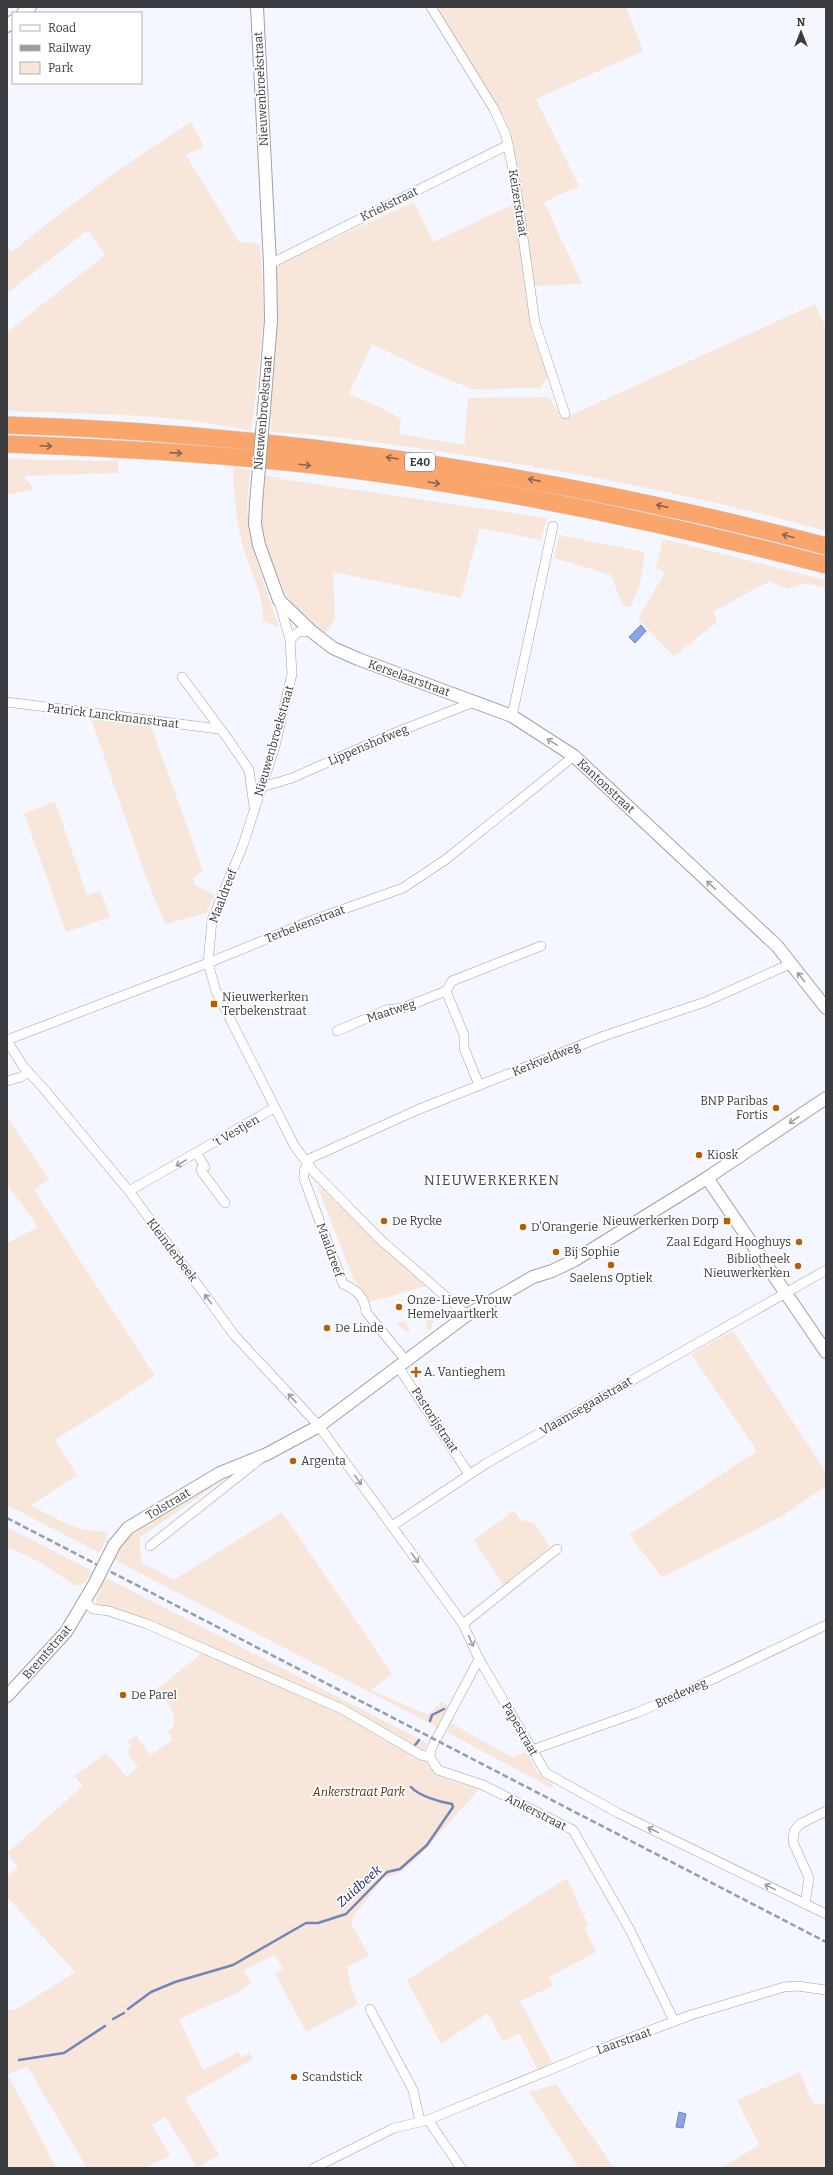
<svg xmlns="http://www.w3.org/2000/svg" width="833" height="2175" font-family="Bitter,serif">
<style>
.green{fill:#f8e6da}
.water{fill:#8aa4ea;stroke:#7285b7}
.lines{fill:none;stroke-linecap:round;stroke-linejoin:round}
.stream{stroke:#7285b7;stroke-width:2.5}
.minor-casing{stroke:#9fa1a8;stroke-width:10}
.tertiary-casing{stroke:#9fa1a8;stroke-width:14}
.motorway-casing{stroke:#d4d4d5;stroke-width:18}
.minor{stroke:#fff;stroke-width:9}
.tertiary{stroke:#fff;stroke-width:12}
.motorway{stroke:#faa56b;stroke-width:17}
.rail{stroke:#9a9ca1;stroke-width:2.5;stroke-dasharray:6 3;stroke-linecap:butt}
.tertiary-bridge-casing{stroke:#9fa1a8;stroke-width:14;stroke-linecap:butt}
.tertiary-bridge{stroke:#fff;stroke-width:12}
.oneway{stroke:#876651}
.oneway2{stroke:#9d9e9f}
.poi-dot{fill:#ba5e06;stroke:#fff;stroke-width:1.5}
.labels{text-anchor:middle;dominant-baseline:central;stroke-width:3.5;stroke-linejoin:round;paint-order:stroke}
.shield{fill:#fff;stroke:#767679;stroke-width:1}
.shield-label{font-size:11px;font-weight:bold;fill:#3b3c3f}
.street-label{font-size:12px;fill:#3b3c3f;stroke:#fff}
.poi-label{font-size:12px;fill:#3b3c3f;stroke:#fff;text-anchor:start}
.park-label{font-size:12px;font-style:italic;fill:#5f310c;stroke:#fff}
.water-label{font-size:13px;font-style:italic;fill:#101c6c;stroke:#fff}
.quarter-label{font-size:14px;letter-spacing:1px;fill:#43454b;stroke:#fff}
</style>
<rect width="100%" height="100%" fill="#f4f7ff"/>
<!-- green -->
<g class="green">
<polygon points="436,7 626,7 643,51 536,99 579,186 544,202 582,284 533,286 512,135 505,118"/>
<path d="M191 122 204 147 186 155 239 242 260 244 264 314 255 403 251 431C170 413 89 414 7 411V332L105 255 88 230 7 293V247L12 252C69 205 128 162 191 122Z"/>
<path d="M414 202 433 242 514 204 532 333 548 377 540 388 472 389 430 372 372 344 349 394 382 408 401 419 399 434 464 445 468 398 545 397 550 398 562 419 815 304 826 328V531C708 498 589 475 469 456 403 446 338 435 271 432L272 417H269L276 271 279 264Z"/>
<polygon points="7,459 118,461 118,473 23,476 34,489 7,495"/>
<path d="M233 467 250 470C249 486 246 502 248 518 250 550 269 596 279 627L263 621C265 597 251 574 244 550 236 523 234 496 233 467Z"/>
<polygon points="265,475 287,480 547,518 541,540 480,528 461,598 333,572 335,619 324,636 287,597 268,551 262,529 261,510"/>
<polygon points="559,535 645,552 640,585 630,607 623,606 611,575 554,558"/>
<polygon points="663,539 826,580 826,588 806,583 786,589 770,581 714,611 717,622 674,656 638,619 665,572 656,568"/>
<polygon points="91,719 151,726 203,871 193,878 195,885 215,895 206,913 165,924 144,872"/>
<polygon points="55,802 87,895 100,891 110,917 66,932 24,813"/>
<path d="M7 1116 49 1179 34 1190 155 1376 55 1440 77 1475 31 1505C49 1515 83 1535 103 1531L108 1535 100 1553 7 1505V1243L38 1227 7 1184Z"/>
<polygon points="317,1185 427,1286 370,1302 353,1278"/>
<polygon points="426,1314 434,1320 430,1330 427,1329 427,1321 420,1316"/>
<polygon points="403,1321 410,1329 407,1332 396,1324"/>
<polygon points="733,1331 826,1472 826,1486 782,1516 662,1577 629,1535 757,1451 691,1354"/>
<polygon points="213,1485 213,1487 140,1537 141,1562 174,1580 282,1512 392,1674 371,1690 428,1715 441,1702 450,1706 437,1727 111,1558 122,1543 129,1536"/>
<polygon points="513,1511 521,1520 534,1523 550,1547 504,1587 474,1540"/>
<path d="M7 1527 92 1571C88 1580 86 1584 76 1586L38 1561 7 1547Z"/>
<polygon points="105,1577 427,1743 423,1754 208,1647 132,1614 97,1605 96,1598"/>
<path d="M206 1650 332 1708 425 1759C433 1780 461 1783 480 1788L415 1861 399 1873 384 1878 355 1914 351 1923 369 1956 347 1967 351 1987 358 2004 306 2032 275 1973 283 1969 275 1955 243 1970 251 1983 237 1993 179 2019 203 2070 239 2052 241 2057 250 2053 253 2059 185 2098 219 2155 197 2168 166 2117 152 2125 170 2156 144 2168H87L27 2066 8 2075 56 2168H7V2011L17 2009 75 1972 7 1897V1877L18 1867 7 1853 83 1786 74 1776 106 1753 127 1777 138 1767 126 1751 132 1747 127 1742 136 1736 151 1755 173 1739 168 1732C183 1719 166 1700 157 1689Z"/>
<polygon points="451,1723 512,1757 526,1752 538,1773 553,1785 551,1788 447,1732"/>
<polygon points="567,1878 588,1925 584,1928 596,1952 549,1977 553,1986 520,2001 552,2062 538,2070 519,2033 503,2042 488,2013 441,2044 407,1980"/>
<polygon points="800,2072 808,2093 815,2105 826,2102 826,2168 721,2168 759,2145 737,2100"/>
<polygon points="556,2084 614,2168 579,2168 529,2092"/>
</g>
<!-- water -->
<g class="water">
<polygon points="641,625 646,631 635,643 629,637"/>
<polygon points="679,2112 686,2114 683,2128 676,2127"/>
</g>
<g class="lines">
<!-- stream -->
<g class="stream">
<polyline points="430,1721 432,1715 444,1709"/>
<polyline points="413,1748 419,1740"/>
<path d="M128 2009 151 1992 175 1982 233 1965 306 1923H318L346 1914 387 1872 400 1869 427 1845 453 1807 452 1804C440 1802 419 1796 411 1787"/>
<polyline points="113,2019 124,2013"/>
<polyline points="19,2060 64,2053 105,2026"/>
</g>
<!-- minor casing -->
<g class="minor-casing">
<g id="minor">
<polyline points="431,7 494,109 506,135 515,180 535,323 565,414"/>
<polyline points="270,264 508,145"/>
<polyline points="279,601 290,640 292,674 275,746 243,845 212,920 208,963 216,991 295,1147 314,1172 382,1241 467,1315"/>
<polyline points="290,640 298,632 311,631"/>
<polyline points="182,677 228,739 249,770 254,807"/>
<polyline points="7,702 219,729"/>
<polyline points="512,716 553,526"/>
<polyline points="262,787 292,778 392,734 474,702"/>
<polyline points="337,1031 386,1010 403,1008 446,991"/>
<polyline points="7,1040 208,963 313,920 403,888 445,860 574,756"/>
<polyline points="7,1041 23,1066 44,1089 129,1191 235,1336 319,1426 463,1624 479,1659 546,1773 618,1813 826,1914"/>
<polyline points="7,1081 21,1077 28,1072"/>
<polyline points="479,1085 464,1048 464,1035 446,991 452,981 541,946"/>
<polyline points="197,1154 205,1167 201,1169 202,1172 225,1203"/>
<polyline points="129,1191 274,1108"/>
<path d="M407 1362 366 1312C365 1298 356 1289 343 1284L304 1179C303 1171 306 1164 311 1158L417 1110 604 1036 705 1002 790 964"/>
<polyline points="399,1368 469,1474"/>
<polyline points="392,1526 487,1463 826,1270"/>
<polyline points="150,1546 259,1460"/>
<polyline points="85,1601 93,1609 109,1611 147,1624 342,1709 421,1755 430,1757"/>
<polyline points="463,1624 557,1549"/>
<polyline points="479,1659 431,1749 430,1757 438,1770 483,1785 573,1830 630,1930 674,2021"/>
<polyline points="532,1750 636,1713 688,1691 826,1625"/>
<polyline points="805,1904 809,1878 793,1842 794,1831 800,1824 826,1811"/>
<polyline points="370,2009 413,2090 420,2121"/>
<polyline points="428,2120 461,2168"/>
<polyline points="314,2168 394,2128 428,2120 593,2052 691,2015 784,1987 797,1986 826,1990"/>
</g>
</g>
<!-- tertiary casing -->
<g class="tertiary-casing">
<g id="tertiary">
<polyline points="257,7 270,264 271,320 264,409"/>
<polyline points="23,13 30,7"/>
<polyline points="7,26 13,21"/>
<polyline points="256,503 255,524 259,545 279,600 311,631 333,648 358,659 512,716 574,756 777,946 826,1008"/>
<polyline points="707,1178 826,1352"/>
<polyline points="114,1545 128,1528 220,1473 267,1454 319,1426 467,1315 533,1277 552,1271 575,1260 707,1178 826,1098"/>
<polyline points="7,1696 66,1632 95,1583"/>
</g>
</g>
<!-- motorway casing -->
<g class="motorway-casing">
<g id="motorway">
<path d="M7 425C286 434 556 475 826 546"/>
<path d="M7 444C82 447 157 450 232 457 430 473 633 515 826 565"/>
</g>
</g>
<!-- minor -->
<use href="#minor" class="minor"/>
<!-- tertiary -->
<use href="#tertiary" class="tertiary"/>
<!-- motorway -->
<use href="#motorway" class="motorway"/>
<!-- rail -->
<polyline class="rail" points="7,1518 826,1942"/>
<!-- tertiary-bridge casing -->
<g class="tertiary-bridge-casing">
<g id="tertiary-bridge">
<polyline points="256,503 264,409"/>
<polyline points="95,1583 114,1545"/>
</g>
</g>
<!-- tertiary-bridge -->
<use href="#tertiary-bridge" class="tertiary-bridge"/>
</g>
<!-- one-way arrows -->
<defs><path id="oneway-shaft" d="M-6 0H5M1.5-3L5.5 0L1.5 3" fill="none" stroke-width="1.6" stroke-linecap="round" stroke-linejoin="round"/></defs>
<g class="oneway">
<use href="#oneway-shaft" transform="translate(46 446) rotate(2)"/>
<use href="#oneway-shaft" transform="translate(176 453) rotate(4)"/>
<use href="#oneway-shaft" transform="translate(392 458) rotate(-172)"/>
<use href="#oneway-shaft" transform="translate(305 465) rotate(7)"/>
<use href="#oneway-shaft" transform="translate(534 480) rotate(-169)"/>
<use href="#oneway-shaft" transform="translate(434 483) rotate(9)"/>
<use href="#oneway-shaft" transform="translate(662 506) rotate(-167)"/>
<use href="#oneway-shaft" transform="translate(788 536) rotate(-165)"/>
</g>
<g class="oneway2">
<use href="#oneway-shaft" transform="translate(552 742) rotate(-148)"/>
<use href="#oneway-shaft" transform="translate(711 885) rotate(-137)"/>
<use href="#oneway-shaft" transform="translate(801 977) rotate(-129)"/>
<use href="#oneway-shaft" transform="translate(794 1120) rotate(145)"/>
<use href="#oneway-shaft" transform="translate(181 1163) rotate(150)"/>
<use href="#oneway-shaft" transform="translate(208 1299) rotate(-127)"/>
<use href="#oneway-shaft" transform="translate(292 1398) rotate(-133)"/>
<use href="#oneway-shaft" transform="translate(358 1480) rotate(54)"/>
<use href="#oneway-shaft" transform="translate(415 1558) rotate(54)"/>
<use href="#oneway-shaft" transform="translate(471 1641) rotate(66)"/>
<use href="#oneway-shaft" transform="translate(653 1830) rotate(-154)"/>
<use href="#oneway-shaft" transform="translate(770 1887) rotate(-154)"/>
</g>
<!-- markers -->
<g class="poi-dot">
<rect x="210" y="1000" width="8" height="8" rx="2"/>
<circle cx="776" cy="1108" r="4"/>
<circle cx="699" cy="1155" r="4"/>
<circle cx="384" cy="1221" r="4"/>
<rect x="723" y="1217" width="8" height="8" rx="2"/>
<circle cx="523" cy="1227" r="4"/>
<circle cx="799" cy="1242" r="4"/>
<circle cx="556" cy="1252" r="4"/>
<circle cx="611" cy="1265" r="4"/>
<circle cx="798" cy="1266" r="4"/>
<circle cx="399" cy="1307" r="4"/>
<circle cx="327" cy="1328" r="4"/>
<path d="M414 1366h4v4h4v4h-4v4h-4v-4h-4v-4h4z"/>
<circle cx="293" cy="1461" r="4"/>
<circle cx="123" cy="1695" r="4"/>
<circle cx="294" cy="2077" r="4"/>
</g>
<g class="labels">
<!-- shield labels -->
<rect class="shield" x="405" y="453" width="30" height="18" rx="3"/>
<g class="shield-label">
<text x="420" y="462">E40</text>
</g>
<!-- street labels -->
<g class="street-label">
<text transform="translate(261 89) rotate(-93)">Nieuwenbroekstraat</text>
<text transform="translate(518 203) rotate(81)">Keizerstraat</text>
<text transform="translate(389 204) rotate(-26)">Kriekstraat</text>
<text transform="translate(263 413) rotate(-85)">Nieuwenbroekstraat</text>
<text transform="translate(409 678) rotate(20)">Kerselaarstraat</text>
<text transform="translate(113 716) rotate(7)">Patrick Lanckmanstraat</text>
<text transform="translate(274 741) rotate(-74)">Nieuwenbroekstraat</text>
<text transform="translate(368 745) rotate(-23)">Lippenshofweg</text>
<text transform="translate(606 786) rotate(43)">Kantonstraat</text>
<text transform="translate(223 896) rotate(-69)">Maaldreef</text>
<text transform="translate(305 924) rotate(-21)">Terbekenstraat</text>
<text transform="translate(391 1011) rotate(-18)">Maatweg</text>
<text transform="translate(546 1059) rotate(-22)">Kerkveldweg</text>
<text transform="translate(236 1131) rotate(-30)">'t Vestjen</text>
<text transform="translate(172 1250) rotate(53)">Kleinderbeek</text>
<text transform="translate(330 1250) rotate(70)">Maaldreef</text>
<text transform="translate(586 1406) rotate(-30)">Vlaamsegaaistraat</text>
<text transform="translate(435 1420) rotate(57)">Pastorijstraat</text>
<text transform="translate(168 1504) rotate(-31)">Tolstraat</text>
<text transform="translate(47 1652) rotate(-49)">Bremtstraat</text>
<text transform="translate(681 1693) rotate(-24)">Bredeweg</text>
<text transform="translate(520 1729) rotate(60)">Papestraat</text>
<text transform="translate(536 1812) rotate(27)">Ankerstraat</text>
<text transform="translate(624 2041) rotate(-20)">Laarstraat</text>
</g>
<!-- poi labels -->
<g class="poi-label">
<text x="222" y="997">Nieuwerkerken<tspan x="222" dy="14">Terbekenstraat</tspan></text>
<text x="768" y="1101" text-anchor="end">BNP Paribas<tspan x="768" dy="14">Fortis</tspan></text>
<text x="707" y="1155">Kiosk</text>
<text x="392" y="1221">De Rycke</text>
<text x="719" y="1221" text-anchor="end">Nieuwerkerken Dorp</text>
<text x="531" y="1227">D'Orangerie</text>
<text x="791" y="1242" text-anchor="end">Zaal Edgard Hooghuys</text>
<text x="564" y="1252">Bij Sophie</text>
<text x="790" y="1259" text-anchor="end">Bibliotheek<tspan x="790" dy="14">Nieuwerkerken</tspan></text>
<text x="611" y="1278" text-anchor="middle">Saelens Optiek</text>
<text x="407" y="1300">Onze-Lieve-Vrouw<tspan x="407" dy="14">Hemelvaartkerk</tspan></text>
<text x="335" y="1328">De Linde</text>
<text x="424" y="1372">A. Vantieghem</text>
<text x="301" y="1461">Argenta</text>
<text x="131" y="1695">De Parel</text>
<text x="302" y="2077">Scandstick</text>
</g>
<!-- park labels -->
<g class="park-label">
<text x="359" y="1792">Ankerstraat Park</text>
</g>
<!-- water labels -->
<g class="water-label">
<text transform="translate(359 1886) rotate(-42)">Zuidbeek</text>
</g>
<!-- quarter labels -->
<g class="quarter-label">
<text x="492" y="1180">NIEUWERKERKEN</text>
</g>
</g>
<!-- border -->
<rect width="833" height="2175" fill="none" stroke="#3b3c3f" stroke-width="16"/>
<!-- legend -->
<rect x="12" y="12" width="130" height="72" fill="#ffffff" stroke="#b1b1b2"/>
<rect x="20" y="25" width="20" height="6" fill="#ffffff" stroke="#b1b1b2"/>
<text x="48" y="32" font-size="12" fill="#3b3c3f">Road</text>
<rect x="20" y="45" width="20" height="6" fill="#9a9ca1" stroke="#b1b1b2"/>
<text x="48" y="52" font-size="12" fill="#3b3c3f">Railway</text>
<rect x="20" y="62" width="20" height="12" fill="#f8e6da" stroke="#b1b1b2"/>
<text x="48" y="72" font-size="12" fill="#3b3c3f">Park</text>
<!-- north arrow -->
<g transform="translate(801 32)" stroke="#ffffff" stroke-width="3" paint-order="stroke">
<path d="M0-3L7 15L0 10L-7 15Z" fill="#3b3c3f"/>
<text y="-6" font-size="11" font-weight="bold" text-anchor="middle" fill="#3b3c3f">N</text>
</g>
</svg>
